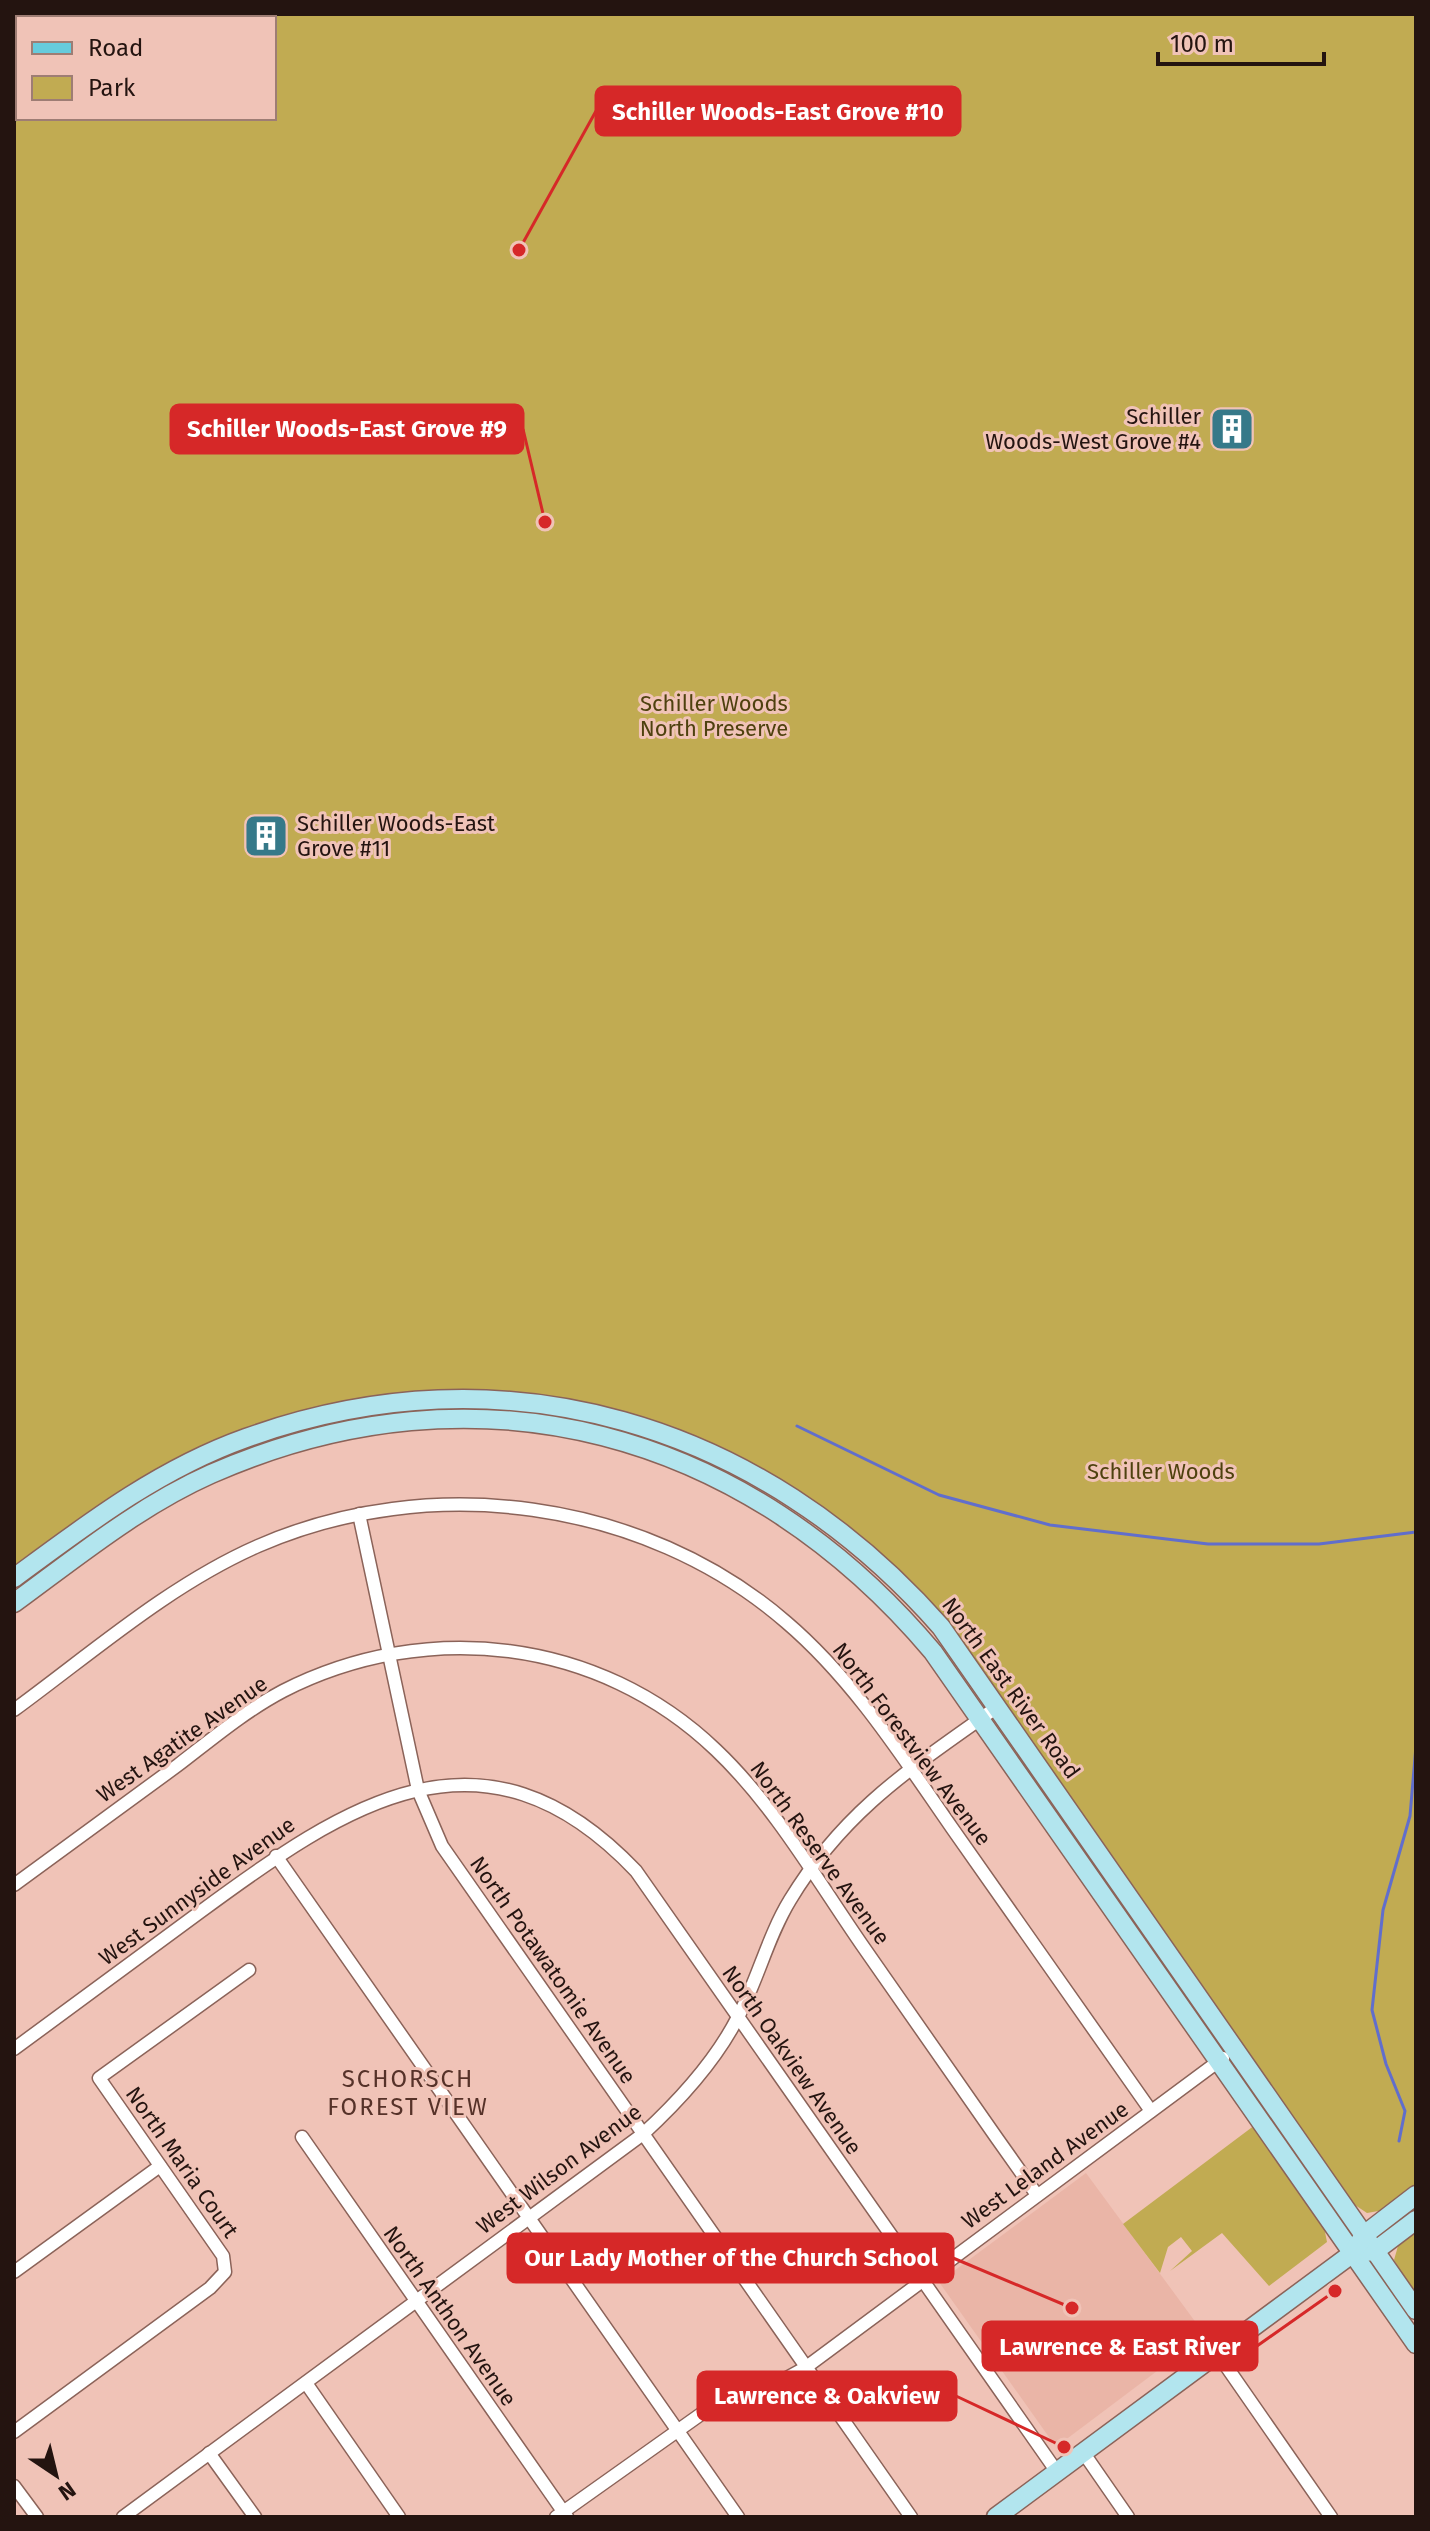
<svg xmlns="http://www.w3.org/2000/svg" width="1430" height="2531" font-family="'Fira Sans',sans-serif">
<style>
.built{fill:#eab5a7}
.green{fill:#c1ab52}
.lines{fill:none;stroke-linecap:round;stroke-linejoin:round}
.stream{stroke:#616ecc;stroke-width:3}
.street-casing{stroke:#8b6359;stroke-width:15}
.secondary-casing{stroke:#8b6359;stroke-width:21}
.primary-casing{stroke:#0d7586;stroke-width:23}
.street{stroke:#fff;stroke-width:12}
.secondary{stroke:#b2e5ee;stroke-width:18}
.primary{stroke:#66cbdc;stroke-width:20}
.labels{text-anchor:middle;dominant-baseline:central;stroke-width:6;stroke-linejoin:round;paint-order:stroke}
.poi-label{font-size:22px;fill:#241410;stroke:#f0c3b7;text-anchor:end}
.park-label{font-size:22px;fill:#4e410e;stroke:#f0c3b7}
.street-label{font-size:22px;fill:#241410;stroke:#f0c3b7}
.neighbourhood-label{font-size:24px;letter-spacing:2px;fill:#563229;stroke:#f0c3b7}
.leader{fill:none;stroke:#d62828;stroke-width:3}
.callout-dot{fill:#d62828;stroke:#f0c3b7;stroke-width:3}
.callout{fill:#d62828;stroke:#d62828;stroke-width:3}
.callout-label{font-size:24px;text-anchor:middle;font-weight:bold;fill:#fff}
</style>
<rect width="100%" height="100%" fill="#f0c3b7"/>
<!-- built -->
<polygon class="built" points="1086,2173 1205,2335 1056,2447 939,2282"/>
<!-- green -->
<g class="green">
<polygon points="14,14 150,14 143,18 18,18 18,91 14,94"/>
<path d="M197 14H1416V2186L1384 2210 1367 2213 1352 2203 934 1609C756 1403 462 1337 212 1442 139 1473 77 1522 14 1569V122L20 118H274V18H190Z"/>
<polygon points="1255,2125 1324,2227 1327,2242 1269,2286 1222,2233 1170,2271 1192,2251 1181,2237 1168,2247 1160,2273 1123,2224"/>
<polygon points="1416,2229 1416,2297 1394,2260 1398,2246"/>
</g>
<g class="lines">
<!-- stream -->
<g class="stream">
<polyline points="797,1426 939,1495 1050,1525 1208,1544 1319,1544 1416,1532"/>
<polyline points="1399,2141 1405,2111 1386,2064 1372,2010 1383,1910 1410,1816 1416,1746"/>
</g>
<!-- street casing -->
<g class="street-casing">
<g id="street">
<polyline points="359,1514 418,1790 442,1846 911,2517"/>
<path d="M14 1710C92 1653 169 1585 258 1546 429 1471 644 1499 786 1622 853 1679 902 1756 952 1828 1019 1922 1084 2017 1151 2111"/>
<polyline points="276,1856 738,2517"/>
<path d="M14 1885C69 1845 123 1805 178 1765 212 1739 245 1711 283 1691 426 1618 599 1638 716 1750 774 1805 817 1880 862 1945 920 2028 978 2112 1037 2195"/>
<path d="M14 2049C76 2003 138 1958 200 1912 345 1805 483 1710 636 1871L1057 2472"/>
<polyline points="302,2137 567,2517"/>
<polyline points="14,2272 160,2166"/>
<polyline points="1217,2353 1331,2517"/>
<polyline points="306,2383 399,2517"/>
<polyline points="14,2432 210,2288 225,2272 223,2256 99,2078 249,1970"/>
<polyline points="1083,2452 1128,2517"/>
<polyline points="209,2453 255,2517"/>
<polyline points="14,2486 37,2517"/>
<path d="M123 2517 643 2134C680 2100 715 2062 738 2017 758 1979 768 1936 790 1900 845 1809 913 1767 997 1707"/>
<polyline points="556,2517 711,2407 763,2391 805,2368 1223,2058"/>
</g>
</g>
<!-- secondary casing -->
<g class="secondary-casing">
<g id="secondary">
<path d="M14 1578C87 1524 159 1469 246 1438 504 1345 762 1423 941 1627L1416 2310"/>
<path d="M14 1603C77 1557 139 1506 211 1474 479 1356 748 1432 933 1652L1416 2344"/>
<polyline points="1364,2252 1375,2251 1416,2220"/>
<polyline points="996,2517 1353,2253 1364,2235 1416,2195"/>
</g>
</g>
<!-- primary casing -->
<g class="primary-casing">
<g id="primary">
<polyline points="172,18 179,14"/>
<polyline points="14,110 18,107"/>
</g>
</g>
<!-- street -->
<use href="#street" class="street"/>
<!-- secondary -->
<use href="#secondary" class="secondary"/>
<!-- primary -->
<use href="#primary" class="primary"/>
</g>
<!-- icons -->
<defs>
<g id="building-square" transform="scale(2.3)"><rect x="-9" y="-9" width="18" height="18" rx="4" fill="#367989" stroke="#f0c3b7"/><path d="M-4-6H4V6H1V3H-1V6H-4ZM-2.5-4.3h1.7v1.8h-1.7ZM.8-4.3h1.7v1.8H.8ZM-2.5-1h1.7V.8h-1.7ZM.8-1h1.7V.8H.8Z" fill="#fff"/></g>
</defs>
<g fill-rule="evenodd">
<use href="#building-square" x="1232" y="429"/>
<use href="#building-square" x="266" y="836"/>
</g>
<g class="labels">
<!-- poi labels -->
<g class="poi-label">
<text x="1201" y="416">Schiller<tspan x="1201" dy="25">Woods-West Grove #4</tspan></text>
<text x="297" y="823" text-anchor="start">Schiller Woods-East<tspan x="297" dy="25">Grove #11</tspan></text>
</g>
<!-- park labels -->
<g class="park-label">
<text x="714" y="703">Schiller Woods<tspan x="714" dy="25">North Preserve</tspan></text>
<text x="1161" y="1471">Schiller Woods</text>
</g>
<!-- street labels -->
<g class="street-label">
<text transform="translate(1011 1688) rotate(54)">North East River Road</text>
<text transform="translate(182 1739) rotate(-35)">West Agatite Avenue</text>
<text transform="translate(912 1744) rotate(53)">North Forestview Avenue</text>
<text transform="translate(820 1853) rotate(54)">North Reserve Avenue</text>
<text transform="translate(197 1891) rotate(-36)">West Sunnyside Avenue</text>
<text transform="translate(553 1970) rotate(55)">North Potawatomie Avenue</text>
<text transform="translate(792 2060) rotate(55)">North Oakview Avenue</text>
<text transform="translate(182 2162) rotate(55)">North Maria Court</text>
<text transform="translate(1045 2165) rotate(-36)">West Leland Avenue</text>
<text transform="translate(559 2169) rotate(-37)">West Wilson Avenue</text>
<text transform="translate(450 2316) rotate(55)">North Anthon Avenue</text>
</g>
<!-- neighbourhood labels -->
<g class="neighbourhood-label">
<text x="408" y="2079">SCHORSCH<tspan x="408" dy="28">FOREST VIEW</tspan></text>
</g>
</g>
<!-- callouts -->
<path class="leader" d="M519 250L596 111M545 522L523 429M1072 2308L953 2258M1335 2291L1257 2346M1064 2447L956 2396"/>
<g class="callout-dot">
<circle cx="519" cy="250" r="8"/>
<circle cx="545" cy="522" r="8"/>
<circle cx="1072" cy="2308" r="8"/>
<circle cx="1335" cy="2291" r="8"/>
<circle cx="1064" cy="2447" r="8"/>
</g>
<g class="callout">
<rect x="596" y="87" width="364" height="48" rx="8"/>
<rect x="171" y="405" width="352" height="48" rx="8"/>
<rect x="508" y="2234" width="445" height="48" rx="8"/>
<rect x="983" y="2322" width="274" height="48" rx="8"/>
<rect x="698" y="2372" width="258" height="48" rx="8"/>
</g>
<g class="callout-label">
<text x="778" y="120">Schiller Woods-East Grove #10</text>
<text x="347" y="437">Schiller Woods-East Grove #9</text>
<text x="731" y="2266">Our Lady Mother of the Church School</text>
<text x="1120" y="2355">Lawrence &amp; East River</text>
<text x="827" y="2404">Lawrence &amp; Oakview</text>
</g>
<!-- border -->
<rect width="1430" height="2531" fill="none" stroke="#241410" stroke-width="32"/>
<!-- legend -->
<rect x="16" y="16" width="260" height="104" fill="#f0c3b7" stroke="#9e7d74" stroke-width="2"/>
<rect x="32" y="42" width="40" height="12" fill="#66cbdc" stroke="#9e7d74" stroke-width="2"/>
<text x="88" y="56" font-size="24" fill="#241410">Road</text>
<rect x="32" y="76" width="40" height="24" fill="#c1ab52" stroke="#9e7d74" stroke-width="2"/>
<text x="88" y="96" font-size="24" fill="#241410">Park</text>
<!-- north arrow -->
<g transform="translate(56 2475) rotate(145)" stroke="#f0c3b7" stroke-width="6" paint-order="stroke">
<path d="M0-6L14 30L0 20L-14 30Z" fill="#241410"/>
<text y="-12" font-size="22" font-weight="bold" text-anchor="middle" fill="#241410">N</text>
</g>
<!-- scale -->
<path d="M1158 52v12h166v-12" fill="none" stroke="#241410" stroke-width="4"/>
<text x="1170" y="52" font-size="24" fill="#241410" stroke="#f0c3b7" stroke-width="6" paint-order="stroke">100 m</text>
</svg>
